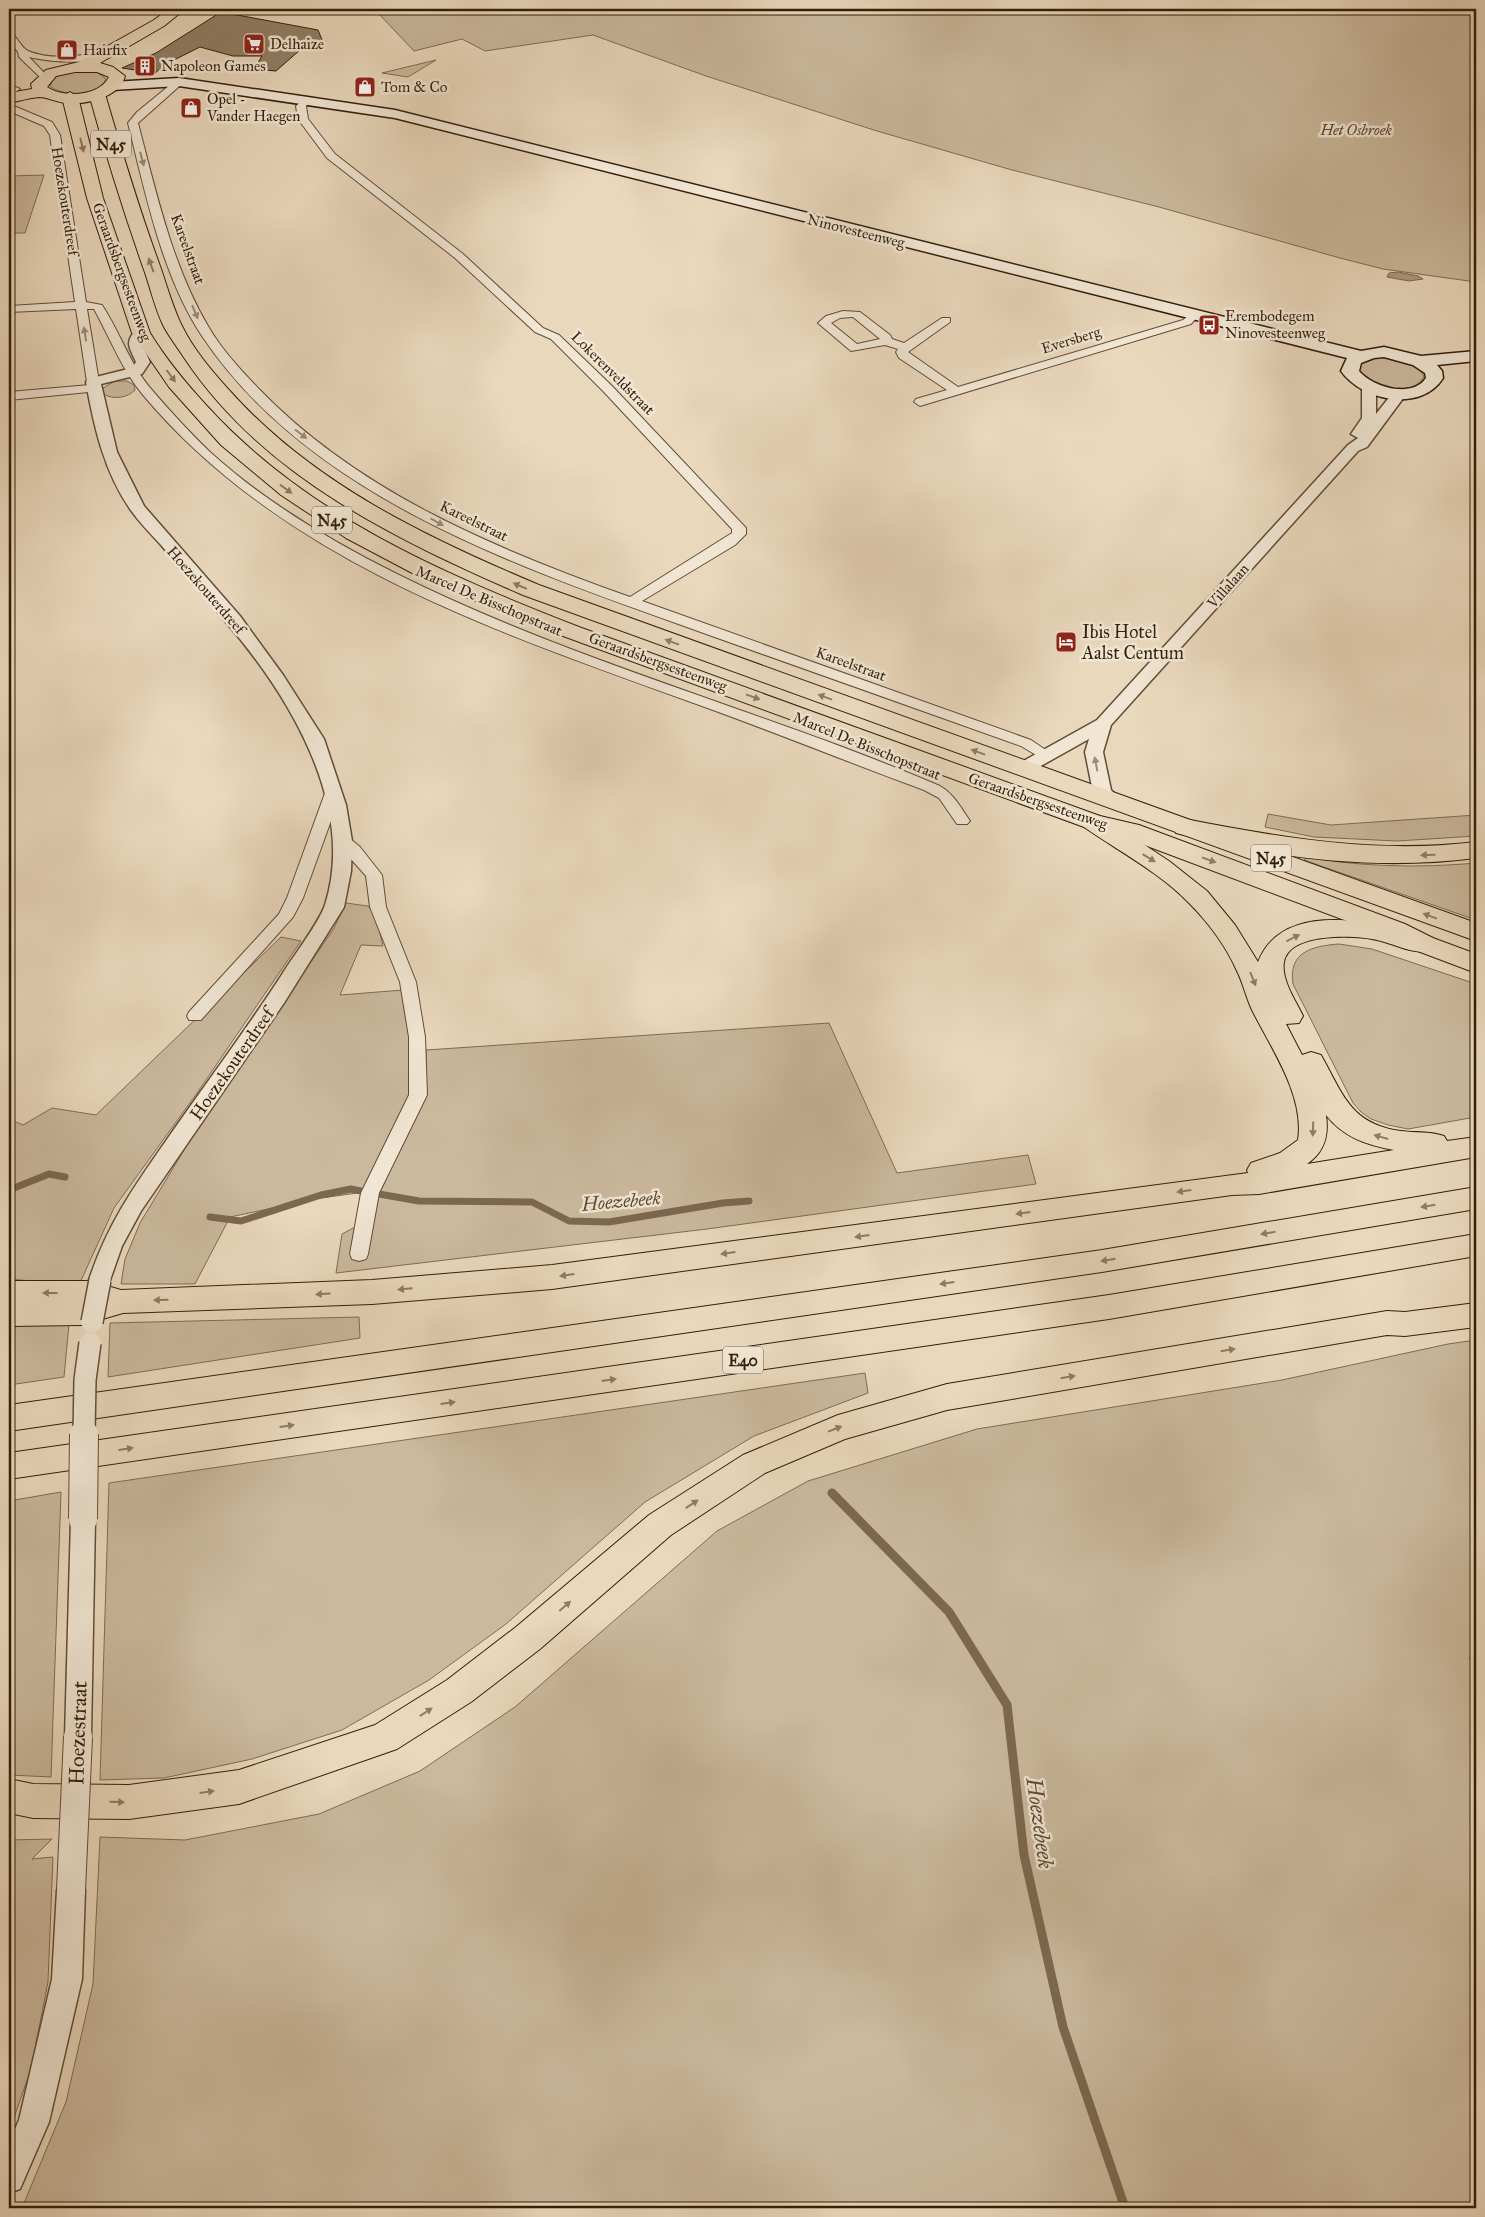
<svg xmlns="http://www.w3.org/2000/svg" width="1485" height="2217" font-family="'IM FELL Great Primer',serif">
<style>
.green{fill:#cbb99e;stroke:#7f6c54}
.water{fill:#ac9980;stroke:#7c6850}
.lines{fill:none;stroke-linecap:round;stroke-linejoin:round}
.stream-far2{stroke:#7c6850;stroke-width:4.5}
.stream-far1{stroke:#7c6850;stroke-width:7}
.stream{stroke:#7c6850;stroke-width:9}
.building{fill:#927f67;stroke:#331f09}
.minor-casing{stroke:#614d36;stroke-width:2}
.tertiary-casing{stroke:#614d36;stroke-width:3}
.secondary-casing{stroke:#331f09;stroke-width:3}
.primary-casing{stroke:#331f09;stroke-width:2}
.trunk-casing{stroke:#331f09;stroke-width:2}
.motorway-casing{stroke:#331f09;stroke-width:2}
.minor{fill:#f1e6d4;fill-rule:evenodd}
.tertiary{fill:#f1e6d4;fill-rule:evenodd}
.secondary{fill:#f1e6d4;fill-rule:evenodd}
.primary{fill:#ead8bd;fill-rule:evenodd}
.trunk{fill:#ead8bd;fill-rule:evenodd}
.motorway{fill:#ead8bd;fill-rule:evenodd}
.tertiary-bridge-far1-casing{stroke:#614d36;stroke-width:24;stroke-linecap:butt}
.tertiary-bridge-casing{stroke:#614d36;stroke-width:30;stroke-linecap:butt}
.tertiary-bridge-far1{stroke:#f1e6d4;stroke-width:21}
.tertiary-bridge{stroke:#f1e6d4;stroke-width:28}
.oneway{fill:#8e7c63}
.oneway2{fill:#9c8c79}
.labels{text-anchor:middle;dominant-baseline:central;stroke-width:5;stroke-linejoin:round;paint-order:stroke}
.far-poi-label{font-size:15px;fill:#331f09;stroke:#f1e6d4;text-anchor:start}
.far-park-label{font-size:15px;font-style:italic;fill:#59462e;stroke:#f1e6d4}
.far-street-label{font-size:15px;fill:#331f09;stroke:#f1e6d4}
.shield{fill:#f1e6d4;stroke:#6c5b46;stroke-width:1}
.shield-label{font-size:16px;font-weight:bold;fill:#331f09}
.poi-label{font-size:18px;fill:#331f09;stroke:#f1e6d4;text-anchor:start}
.street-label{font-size:18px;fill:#331f09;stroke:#f1e6d4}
.water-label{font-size:19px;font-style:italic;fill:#5d4a33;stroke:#f1e6d4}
.near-street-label{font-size:21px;fill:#331f09;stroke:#f1e6d4}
.near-water-label{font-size:22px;font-style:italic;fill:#5d4a33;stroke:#f1e6d4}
</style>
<rect width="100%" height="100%" fill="#ead8bd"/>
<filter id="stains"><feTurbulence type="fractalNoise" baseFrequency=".004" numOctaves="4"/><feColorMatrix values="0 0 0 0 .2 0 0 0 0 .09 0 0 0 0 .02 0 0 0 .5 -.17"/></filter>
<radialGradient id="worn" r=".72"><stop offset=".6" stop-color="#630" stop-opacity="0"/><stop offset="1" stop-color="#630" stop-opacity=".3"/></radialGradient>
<!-- green -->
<g class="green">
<polygon points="379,9 1476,9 1476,282 1383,269 1340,258 1159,207 1012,170 877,131 706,76 593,35 485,51 462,39 414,51 378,13"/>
<polygon points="436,60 408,77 382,73"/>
<path d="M96 71 106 79C99 96 62 97 50 86L54 77 66 72Z"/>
<polygon points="44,175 25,233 9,233 9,176"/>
<path d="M1375 357H1395L1419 367 1424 377C1410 399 1373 386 1359 372 1358 362 1366 360 1375 357Z"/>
<path d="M115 381H127L134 385 135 390C127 398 114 400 103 394V388Z"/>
<polygon points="1268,814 1331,825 1476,815 1476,836 1397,841 1314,837 1265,827"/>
<path d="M1307 857C1362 867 1420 868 1476 863V920L1304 860Z"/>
<polygon points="346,903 368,906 376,915 383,946 361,945 340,995 403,990 409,1023 411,1094 364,1192 315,1199 230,1217 195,1284 121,1284 125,1259 140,1223 187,1145 334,928"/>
<polygon points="281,937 301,941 197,1093 114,1208 79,1285 9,1279 9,1119 23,1125 52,1108 96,1115"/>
<path d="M1339 944 1372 949 1476 984V1117L1408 1129 1388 1125 1371 1119 1361 1112 1353 1103 1293 984C1288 952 1312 946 1339 944Z"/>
<polygon points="829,1023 897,1173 1028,1155 1036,1184 707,1229 336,1273 342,1234 370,1219 374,1205 426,1093 426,1050"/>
<polygon points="359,1317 360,1338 108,1377 110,1323"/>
<polygon points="33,1324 69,1324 64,1377 9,1385 9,1326"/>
<polygon points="1476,1340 1476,1656 1469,1658 1476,1669 1476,2208 22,2208 66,2102 93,1984 100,1837 185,1840 319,1814 420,1771 515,1707 717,1531 808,1481 977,1429 1282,1380 1448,1344"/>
<polygon points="865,1373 868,1393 754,1436 645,1502 506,1624 429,1680 342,1730 252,1759 164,1778 100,1780 109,1483"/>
<polygon points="61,1492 51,1777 9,1775 9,1501"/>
<polygon points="52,1839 32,1859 53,1857 48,1982 31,2069 9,2132 9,1840"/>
</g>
<!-- water -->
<polygon class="water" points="1398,272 1418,276 1423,279 1409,281 1387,277 1389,273"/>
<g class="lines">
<!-- stream-far2 -->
<polyline class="stream-far2" points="1442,9 1444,13"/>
<!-- stream-far1 -->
<g class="stream-far1">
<polyline points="9,1190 49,1174 65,1177"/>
<polyline points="379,1194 419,1201 532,1202 569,1221 609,1222 723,1203 749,1201"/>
<polyline points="210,1217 241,1221 321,1195 351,1189 361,1191"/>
</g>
<!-- stream -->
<polyline class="stream" points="832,1493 949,1612 1007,1705 1024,1855 1063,2027 1125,2208"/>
</g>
<!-- building -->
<polygon class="building" points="221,12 318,30 325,47 300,50 276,71 254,69 262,56 233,56 200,47 166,64 155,73 122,68 156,53"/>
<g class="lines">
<!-- minor casing -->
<g class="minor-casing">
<g id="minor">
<path d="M9 32 12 33C17 38 22 48 28 51 52 61 84 56 108 50L113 53C97 66 49 62 29 57L49 78 44 81 19 57 18 52 9 41Z"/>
<path d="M176 80 184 82 138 123C156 192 172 265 208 326 221 349 240 369 258 388 358 492 495 549 630 597L732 533V529L604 392 551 339 535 332 455 258 327 158 298 119 296 106 306 97 311 100 306 106 308 119 335 154 463 254 543 328 559 335 612 386 746 528V534L735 545 642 601 1031 740 1053 755 1051 758H1041L1021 746C917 709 813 672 709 635 531 571 312 501 202 336 162 276 145 192 128 123L137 112Z"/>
<polygon points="9,84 20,89 15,92 9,90"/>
<path d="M9 104 52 122 60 135 86 302 102 305C120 332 130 365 152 390 170 411 190 433 210 452 265 502 331 541 397 574 571 661 762 710 940 786 954 794 961 808 970 821L967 824H957L939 798 924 790C845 761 767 729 688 701 492 630 282 560 143 395 122 370 110 338 94 309H87L99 382 96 385 100 388 98 391 9 400V392L90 385 87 382 76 309 9 312V306L75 302 50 135 44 126 9 111Z"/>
<path d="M843 311 860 312 890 335 892 339 904 343 942 318H950V322L908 352 958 387 1183 320 1193 312 1199 315 1191 324 920 406 914 402 916 399 947 390 899 358 896 352 898 349 885 345 851 351 818 323 826 316ZM852 317H853L880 339 857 344 831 323 840 318Z"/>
<polygon points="333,788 341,793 303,898 293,917 201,1020 189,1020 187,1016 189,1012 279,914 287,898 325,793"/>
<polygon points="343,836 348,837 360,847 382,875 386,907 416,982 425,1037 427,1095 379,1193 368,1254 366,1259 359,1261 352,1259 350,1254 361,1193 409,1095 409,1037 400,982 370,907 366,876 335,841"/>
</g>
</g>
<!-- tertiary casing -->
<g class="tertiary-casing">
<g id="tertiary">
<path d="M141 329 148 333 142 344 150 362 142 374 101 384 117 452 144 506 240 616 283 675 324 739 346 805 352 841 351 871 344 907 284 1003 141 1211 122 1246 108 1286 100 1289 92 1286 89 1280C108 1222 136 1184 170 1135 207 1082 246 1030 281 976 292 958 319 923 325 905 357 805 288 694 225 621 204 595 182 570 161 545 150 533 139 522 130 509 104 471 94 427 86 382L88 379 132 368 136 362C130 348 124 343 136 330Z"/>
<polygon points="1369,384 1376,388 1376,414 1395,390 1400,389 1407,393 1367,447 1358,451 1111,725 1103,752 1111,790 1122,801 1120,805 1106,805 1093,792 1085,752 1089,739 1030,772 1018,772 1015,768 1018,764 1097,720 1348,445 1358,438 1351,434 1362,418 1362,388"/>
<polygon points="83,1508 92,1511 95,1519 91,1737 88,1746 78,1749 68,1746 65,1737 71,1519 74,1511"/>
<polygon points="71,1876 81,1880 85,1890 82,1979 49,2122 20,2189 9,2193 9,2143 19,2120 52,1979 57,1890 61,1880"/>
</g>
</g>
<!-- secondary casing -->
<g class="secondary-casing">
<path id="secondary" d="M179 78 395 110 1361 351 1384 347 1421 356 1476 351V361L1437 365 1442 371 1443 378C1422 412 1363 402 1341 371L1347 358 395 118 179 86 112 90 105 86 112 82ZM1384 357 1413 365 1425 373 1426 378C1412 399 1372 387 1359 371L1361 363 1374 358Z"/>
</g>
<!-- primary casing -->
<g class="primary-casing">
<path id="primary" d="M169 9H185L164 26 100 63 113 67 125 76C120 98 84 105 66 103 57 102 47 97 39 97 29 98 19 101 9 103V93L32 89 31 84 46 70 79 62 154 20ZM75 72H97L109 77C99 97 63 98 47 87L56 76Z"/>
</g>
<!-- trunk casing -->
<g class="trunk-casing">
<g id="trunk">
<path d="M97 89 105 94C122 152 139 209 160 266 167 286 173 308 182 326 193 349 212 371 229 390 312 483 425 537 539 585L1476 923V941L523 595C397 540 264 477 185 359 178 348 170 338 164 327 155 309 150 286 143 267 123 210 105 152 89 94Z"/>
<path d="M70 92 78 97 103 198 150 333C166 359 185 382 206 405 307 516 441 573 579 627L1100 816 1139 825 1405 924 1433 938 1476 954V973L1415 950 1387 936 1123 837 1084 827 563 636 489 607 416 575 346 538 281 495 221 445 169 387 132 333 87 198 62 97Z"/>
</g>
</g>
<!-- motorway casing -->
<g class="motorway-casing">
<g id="motorway">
<path d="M1093 814 1102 817 1169 861 1207 891 1235 925 1258 962C1284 896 1383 924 1433 938L1437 944 1433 950C1414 956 1396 944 1377 940 1356 935 1289 932 1284 962 1281 980 1296 1001 1303 1016L1299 1023 1286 1024 1302 1055 1311 1052 1321 1055C1343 1094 1350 1124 1401 1131 1416 1133 1429 1131 1444 1136L1447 1141 1476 1137V1157L1259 1194 1232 1195 552 1289 372 1304 123 1313 82 1325 9 1326V1281H90L121 1290 372 1280 552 1265 1248 1173 1247 1170 1251 1163 1280 1153 1298 1140C1305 1096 1271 1048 1252 1010 1246 997 1243 983 1237 971 1226 946 1208 922 1189 903 1159 872 1120 852 1084 827L1081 822 1084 817ZM1326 1115C1343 1137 1366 1145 1394 1150L1307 1164C1325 1152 1329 1135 1326 1115Z"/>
<path d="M1185 819C1282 838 1377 854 1476 842V858C1377 871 1273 858 1176 833L1173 827 1176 821Z"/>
<polygon points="1476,1187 1476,1209 1102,1272 9,1431 9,1405 1102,1250"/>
<polygon points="1476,1234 1476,1256 1109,1319 9,1479 9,1453 1109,1295"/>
<polygon points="1476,1303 1476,1327 1405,1336 1387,1335 947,1410 845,1439 765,1473 671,1535 540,1649 471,1702 397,1749 239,1804 129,1819 33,1818 9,1813 9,1779 33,1784 129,1785 239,1770 375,1725 447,1680 516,1627 649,1515 743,1455 838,1415 947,1384 1387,1311 1405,1312"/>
</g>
</g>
<!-- minor -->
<use href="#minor" class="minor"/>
<!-- tertiary -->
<use href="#tertiary" class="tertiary"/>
<!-- secondary -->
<use href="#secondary" class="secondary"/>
<!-- primary -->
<use href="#primary" class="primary"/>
<!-- trunk -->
<use href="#trunk" class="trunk"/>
<!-- motorway -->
<use href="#motorway" class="motorway"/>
<!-- tertiary-bridge-far1 casing -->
<g class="tertiary-bridge-far1-casing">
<g id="tertiary-bridge-far1">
<polyline points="92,1322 100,1280"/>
<polyline points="84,1435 85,1380 90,1343"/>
</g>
</g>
<!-- tertiary-bridge casing -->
<g class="tertiary-bridge-casing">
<g id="tertiary-bridge">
<polyline points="83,1519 84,1434"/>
<polyline points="71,1890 78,1737"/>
</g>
</g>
<!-- tertiary-bridge-far1 -->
<use href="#tertiary-bridge-far1" class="tertiary-bridge-far1"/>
<!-- tertiary-bridge -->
<use href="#tertiary-bridge" class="tertiary-bridge"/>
</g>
<!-- one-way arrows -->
<defs><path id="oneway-solid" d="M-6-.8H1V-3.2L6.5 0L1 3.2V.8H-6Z" transform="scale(1.25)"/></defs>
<g class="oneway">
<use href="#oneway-solid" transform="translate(82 145) rotate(76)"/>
<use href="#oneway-solid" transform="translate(151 265) rotate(-110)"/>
<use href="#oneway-solid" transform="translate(171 376) rotate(53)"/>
<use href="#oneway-solid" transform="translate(286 489) rotate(36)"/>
<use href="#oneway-solid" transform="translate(520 586) rotate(-157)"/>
<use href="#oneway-solid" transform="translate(672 642) rotate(-160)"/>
<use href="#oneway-solid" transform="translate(753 697) rotate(20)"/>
<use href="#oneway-solid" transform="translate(825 697) rotate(-160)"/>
<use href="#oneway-solid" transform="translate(978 752) rotate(-160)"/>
<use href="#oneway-solid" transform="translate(1428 855) rotate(178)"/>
<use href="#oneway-solid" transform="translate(1149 858) rotate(31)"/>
<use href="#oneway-solid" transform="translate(1209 860) rotate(20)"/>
<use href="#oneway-solid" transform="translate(1430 916) rotate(-160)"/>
<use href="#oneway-solid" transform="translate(1293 938) rotate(-27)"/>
<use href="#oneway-solid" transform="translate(1253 979) rotate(68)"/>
<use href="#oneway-solid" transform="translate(1313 1129) rotate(92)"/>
<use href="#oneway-solid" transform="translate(1381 1137) rotate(-164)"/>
<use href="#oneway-solid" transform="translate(1184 1191) rotate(172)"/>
<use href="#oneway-solid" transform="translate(1428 1206) rotate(171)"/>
<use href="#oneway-solid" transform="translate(1023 1213) rotate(172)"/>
<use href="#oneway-solid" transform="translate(1268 1233) rotate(171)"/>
<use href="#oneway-solid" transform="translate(862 1236) rotate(172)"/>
<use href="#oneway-solid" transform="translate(728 1253) rotate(172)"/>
<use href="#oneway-solid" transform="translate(1108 1260) rotate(171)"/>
<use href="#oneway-solid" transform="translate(567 1275) rotate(172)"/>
<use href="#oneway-solid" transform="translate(947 1283) rotate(172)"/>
<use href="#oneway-solid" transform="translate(405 1289) rotate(175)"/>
<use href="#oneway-solid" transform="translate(50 1293) rotate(-180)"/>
<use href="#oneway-solid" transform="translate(323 1294) rotate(177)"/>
<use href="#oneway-solid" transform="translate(161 1300) rotate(178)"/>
<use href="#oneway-solid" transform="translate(1228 1350) rotate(-9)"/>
<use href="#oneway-solid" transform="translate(1068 1377) rotate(-9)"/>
<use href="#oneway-solid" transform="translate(609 1380) rotate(-8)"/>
<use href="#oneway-solid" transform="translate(448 1403) rotate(-8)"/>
<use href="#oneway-solid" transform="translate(287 1426) rotate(-8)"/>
<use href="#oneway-solid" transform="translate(835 1429) rotate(-21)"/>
<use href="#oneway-solid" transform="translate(126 1449) rotate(-8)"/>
<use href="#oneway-solid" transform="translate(692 1504) rotate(-33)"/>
<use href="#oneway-solid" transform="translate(565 1606) rotate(-41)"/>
<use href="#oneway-solid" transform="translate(426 1712) rotate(-33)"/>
<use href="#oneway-solid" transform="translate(207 1792) rotate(-8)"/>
<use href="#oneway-solid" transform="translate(117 1802) rotate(1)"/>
</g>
<g class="oneway2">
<use href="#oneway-solid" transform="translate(142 159) rotate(75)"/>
<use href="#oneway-solid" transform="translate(195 312) rotate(67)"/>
<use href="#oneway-solid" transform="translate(85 334) rotate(-99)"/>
<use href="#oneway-solid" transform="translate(301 434) rotate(37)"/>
<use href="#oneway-solid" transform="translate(437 522) rotate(29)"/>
<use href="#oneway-solid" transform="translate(1096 764) rotate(-101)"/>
</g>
<!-- icons -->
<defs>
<g id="supermarket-square" transform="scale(1.125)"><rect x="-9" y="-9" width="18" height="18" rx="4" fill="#8f2418" stroke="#f1e6d4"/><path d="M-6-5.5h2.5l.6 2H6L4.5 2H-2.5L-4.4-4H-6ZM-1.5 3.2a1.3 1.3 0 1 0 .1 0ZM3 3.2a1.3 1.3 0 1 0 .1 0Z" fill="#fff"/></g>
<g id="shop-square" transform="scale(1.125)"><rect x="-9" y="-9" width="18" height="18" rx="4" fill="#8f2418" stroke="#f1e6d4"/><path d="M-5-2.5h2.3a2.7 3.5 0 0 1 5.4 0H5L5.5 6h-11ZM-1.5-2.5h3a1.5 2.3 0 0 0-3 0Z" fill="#fff"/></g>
<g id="building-square" transform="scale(1.125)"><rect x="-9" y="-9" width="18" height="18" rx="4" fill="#8f2418" stroke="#f1e6d4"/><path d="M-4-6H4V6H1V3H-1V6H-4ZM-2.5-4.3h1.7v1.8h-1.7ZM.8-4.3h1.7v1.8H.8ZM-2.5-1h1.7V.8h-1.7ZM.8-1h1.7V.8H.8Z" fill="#fff"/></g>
<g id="bus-square" transform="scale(1.125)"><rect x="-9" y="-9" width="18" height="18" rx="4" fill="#8f2418" stroke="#f1e6d4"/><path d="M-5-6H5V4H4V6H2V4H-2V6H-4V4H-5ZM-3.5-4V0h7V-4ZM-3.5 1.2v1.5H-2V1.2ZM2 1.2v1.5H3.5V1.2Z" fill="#fff"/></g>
<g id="hotel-square" transform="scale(1.125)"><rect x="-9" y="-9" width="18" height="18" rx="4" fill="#8f2418" stroke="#f1e6d4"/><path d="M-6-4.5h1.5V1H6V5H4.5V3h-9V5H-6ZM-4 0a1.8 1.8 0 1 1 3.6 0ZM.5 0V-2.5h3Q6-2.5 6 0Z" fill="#fff"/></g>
</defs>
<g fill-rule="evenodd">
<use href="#supermarket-square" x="254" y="44"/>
<use href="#shop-square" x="67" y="50"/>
<use href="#building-square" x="145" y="66"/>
<use href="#shop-square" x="365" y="87"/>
<use href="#shop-square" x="191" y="108"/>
<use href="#bus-square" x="1209" y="325"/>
<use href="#hotel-square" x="1066" y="642"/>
</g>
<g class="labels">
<!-- far-poi labels -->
<g class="far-poi-label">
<text x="270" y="44">Delhaize</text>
<text x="83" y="50">Hairfix</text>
<text x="161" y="66">Napoleon Games</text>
<text x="381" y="87">Tom &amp; Co</text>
<text x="207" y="99">Opel -<tspan x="207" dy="17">Vander Haegen</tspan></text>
<text x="1225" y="316">Erembodegem<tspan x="1225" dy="17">Ninovesteenweg</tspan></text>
</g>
<!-- far-park labels -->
<g class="far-park-label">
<text x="1356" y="130">Het Osbroek</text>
</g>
<!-- far-street labels -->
<g class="far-street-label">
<text transform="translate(65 201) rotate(81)">Hoezekouterdreef</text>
<text transform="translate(856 231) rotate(14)">Ninovesteenweg</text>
<text transform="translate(188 249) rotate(70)">Kareelstraat</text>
<text transform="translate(122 272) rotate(70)">Geraardsbergsesteenweg</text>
<text transform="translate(1071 340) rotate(-17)">Eversberg</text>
<text transform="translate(613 373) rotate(45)">Lokerenveldstraat</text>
<text transform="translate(474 521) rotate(26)">Kareelstraat</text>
<text transform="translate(1228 586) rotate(-48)">Villalaan</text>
<text transform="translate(206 590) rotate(49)">Hoezekouterdreef</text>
<text transform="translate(489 601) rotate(23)">Marcel De Bisschopstraat</text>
<text transform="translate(658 662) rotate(20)">Geraardsbergsesteenweg</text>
<text transform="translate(851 664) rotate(20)">Kareelstraat</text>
<text transform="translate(867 746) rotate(22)">Marcel De Bisschopstraat</text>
<text transform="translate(1038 801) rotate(19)">Geraardsbergsesteenweg</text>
</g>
<!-- shield labels -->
<g class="shield">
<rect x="91" y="130.5" width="40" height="27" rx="4"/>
<rect x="312" y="506.5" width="40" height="27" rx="4"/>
<rect x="1251" y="844.5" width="40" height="27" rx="4"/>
<rect x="723" y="1346.5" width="40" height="27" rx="4"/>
</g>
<g class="shield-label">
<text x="111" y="144">N45</text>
<text x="332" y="520">N45</text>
<text x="1271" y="858">N45</text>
<text x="743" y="1360">E40</text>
</g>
<!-- poi labels -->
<g class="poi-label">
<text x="1082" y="632">Ibis Hotel<tspan x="1082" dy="21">Aalst Centum</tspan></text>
</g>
<!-- street labels -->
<g class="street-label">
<text transform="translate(232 1064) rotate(-55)">Hoezekouterdreef</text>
</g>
<!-- water labels -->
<g class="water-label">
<text transform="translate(621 1201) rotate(-5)">Hoezebeek</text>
</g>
<!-- near-street labels -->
<g class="near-street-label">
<text transform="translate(78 1733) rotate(-88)">Hoezestraat</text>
</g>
<!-- near-water labels -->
<g class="near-water-label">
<text transform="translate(1040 1823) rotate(82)">Hoezebeek</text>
</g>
</g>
<!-- margin -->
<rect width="1485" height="2217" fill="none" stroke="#ead8bd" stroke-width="30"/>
<rect x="10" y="10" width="1465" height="2197" fill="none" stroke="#331f09" stroke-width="2.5"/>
<rect x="15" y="15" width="1455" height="2187" fill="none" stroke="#331f09"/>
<rect width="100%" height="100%" filter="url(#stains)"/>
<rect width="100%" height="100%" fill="url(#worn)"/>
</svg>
